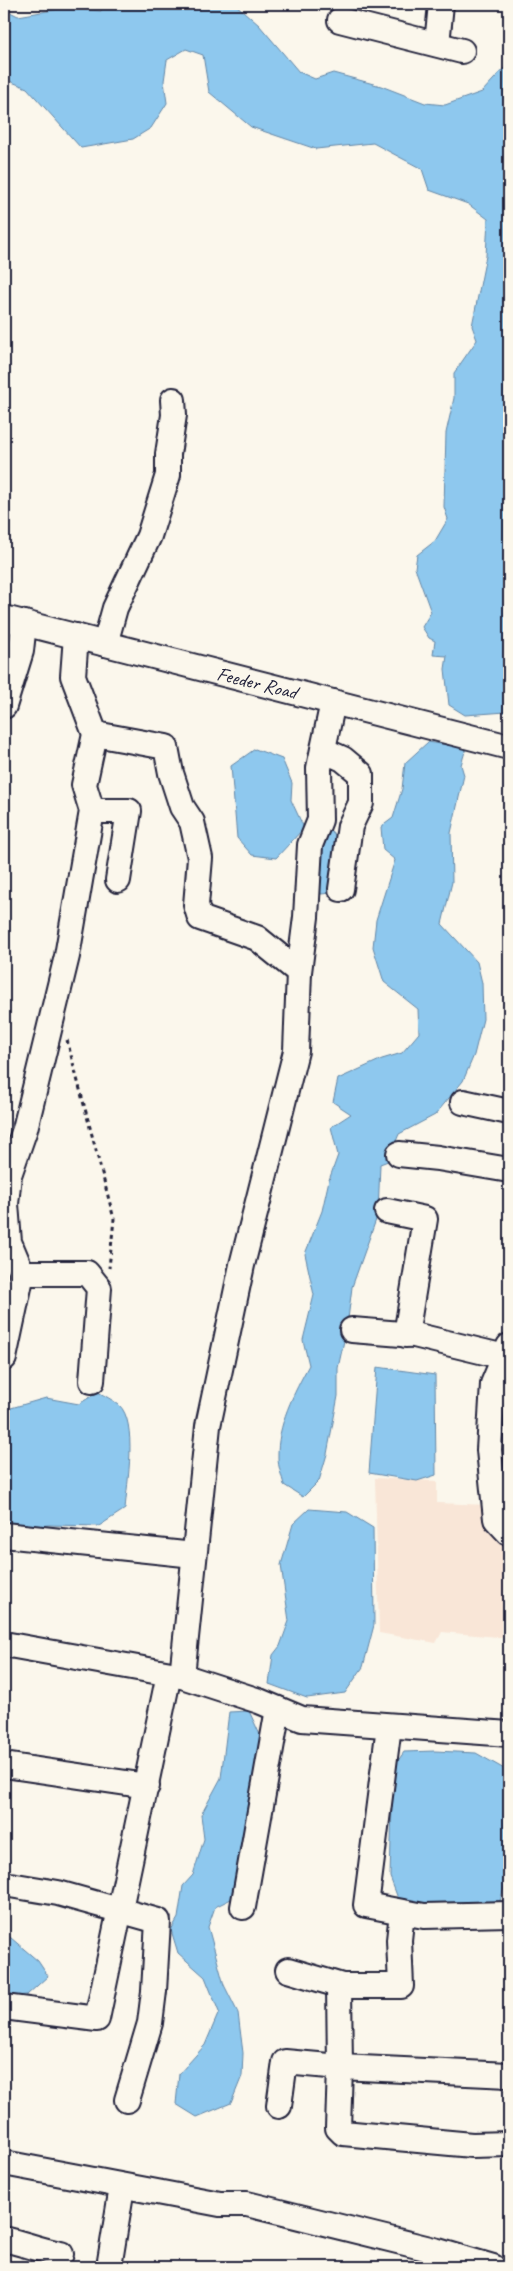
<svg xmlns="http://www.w3.org/2000/svg" width="513" height="2271" font-family="Caveat,sans-serif">
<style>
.built{fill:#f9e6d7}
.water{fill:#8ec8ee;stroke:#6386a6}
.lines{fill:none;stroke-linecap:round;stroke-linejoin:round}
.minor-casing{stroke:#22223b;stroke-width:28}
.path{stroke:#22223b;stroke-width:3;stroke-dasharray:4 4;stroke-linecap:butt}
.minor{stroke:#fbf7ec;stroke-width:24}
.labels{text-anchor:middle;dominant-baseline:central;stroke-width:4.5;stroke-linejoin:round;paint-order:stroke}
.street-label{font-size:20px;fill:#22223b;stroke:#fbf7ec}
</style>
<rect width="100%" height="100%" fill="#fbf7ec"/>
<filter id="ink" filterUnits="userSpaceOnUse"><feTurbulence type="fractalNoise" baseFrequency=".02" numOctaves="2"/><feDisplacementMap in="SourceGraphic" scale="10" xChannelSelector="R" yChannelSelector="G"/><feConvolveMatrix kernelMatrix="1 2 1 2 8 2 1 2 1" color-interpolation-filters="sRGB"/></filter>
<g filter="url(#ink)">
<!-- built -->
<polygon class="built" points="375,1478 437,1481 437,1503 489,1505 509,1541 509,1638 442,1632 436,1643 379,1633"/>
<!-- water -->
<g class="water">
<polygon points="104,4 235,4 259,25 299,72 315,79 333,73 381,86 425,103 445,105 482,92 505,67 509,72 509,593 507,603 509,604 509,709 506,712 465,715 449,705 445,669 447,656 433,655 435,641 429,638 422,627 431,612 415,568 417,555 435,541 448,519 444,507 446,433 454,398 454,373 477,340 472,326 486,256 488,219 468,204 429,190 422,169 373,143 316,149 251,127 209,92 203,55 186,49 167,60 164,81 167,103 151,128 133,139 81,148 27,88 4,79 4,9 18,16 65,8 101,11"/>
<path d="M428 742 466 748 461 765 464 775 451 833 452 882 442 924 477 962 482 983 483 1019 474 1055 463 1081 435 1115 399 1134 388 1161 380 1164 378 1214 352 1287 347 1327 338 1368V1396L327 1454 319 1481 303 1497 284 1485C282 1476 278 1467 278 1458 277 1425 294 1393 309 1365L303 1340 314 1295 305 1254 322 1211 329 1180 338 1155 331 1127 351 1114 333 1102 338 1079 382 1059 402 1053 419 1033 418 1009 384 982 373 947 376 920 395 860 383 850 381 827 393 818 402 789 405 763Z"/>
<polygon points="255,749 282,759 292,783 291,800 304,828 276,858 252,855 237,838 231,766"/>
<path d="M330 830 341 840 332 893 321 894C316 868 307 849 330 830Z"/>
<polygon points="377,1367 435,1375 436,1475 417,1481 369,1473"/>
<path d="M98 1392C105 1396 113 1400 119 1405 138 1422 127 1484 125 1509L99 1526 49 1525 5 1529 4 1526V1425L11 1408 46 1398 79 1404Z"/>
<polygon points="309,1509 347,1512 373,1528 374,1625 363,1667 345,1693 307,1698 269,1684 273,1655 280,1646 289,1621 281,1565 293,1524"/>
<polygon points="249,1711 261,1737 261,1762 235,1897 215,1907 208,1927 224,1985 238,2013 243,2053 242,2076 231,2103 197,2117 176,2104 179,2074 205,2045 219,2012 205,1977 178,1953 171,1930 178,1918 183,1886 193,1875 204,1839 201,1815 221,1778 229,1712"/>
<polygon points="435,1751 476,1753 506,1770 508,1874 500,1901 430,1905 399,1901 390,1877 393,1768 404,1752"/>
<polygon points="4,1932 38,1961 48,1976 27,1995 4,1997"/>
</g>
<g class="lines">
<!-- minor casing -->
<g class="minor-casing">
<g id="minor">
<polyline points="340,20 462,51"/>
<polyline points="437,44 441,4"/>
<polyline points="4,618 509,747"/>
<polyline points="105,644 115,608 149,536 168,475 168,454 174,415 173,400"/>
<polyline points="4,706 21,651 24,623"/>
<polyline points="95,734 166,747 171,773 182,807 192,822 200,858 196,905 200,918 257,938 299,972"/>
<polyline points="323,750 343,759 361,774 361,803 350,826 341,889"/>
<polyline points="92,811 129,811 118,880"/>
<polyline points="463,1102 509,1112"/>
<polyline points="399,1154 438,1158 509,1170"/>
<polyline points="387,1211 425,1219 406,1335"/>
<polyline points="22,1273 9,1242 6,1204 9,1175 25,1129 67,956 92,811 84,785 95,734 73,676 76,636"/>
<polyline points="352,1330 414,1335 505,1357"/>
<polyline points="509,1346 493,1384 489,1450 496,1519 509,1533"/>
<polyline points="4,1358 22,1273 87,1273 99,1288 92,1381"/>
<polyline points="4,1535 194,1555"/>
<polyline points="4,1644 182,1676 259,1701 302,1719 509,1734"/>
<polyline points="182,1676 208,1426 242,1265 296,1051 299,972 306,917 310,845 320,820 319,768 333,702"/>
<polyline points="389,1726 366,1905 424,1916 509,1914"/>
<polyline points="4,1765 147,1786"/>
<polyline points="4,1884 58,1893 158,1921 154,1991 150,2023 127,2100"/>
<polyline points="243,1907 278,1709"/>
<polyline points="288,1970 342,1986 401,1986 399,1940 402,1912"/>
<polyline points="339,1986 340,2067 338,2128 343,2133 472,2145 509,2144"/>
<polyline points="4,2007 97,2019 169,1674"/>
<polyline points="279,2106 285,2062 340,2067 509,2075"/>
<polyline points="4,2163 220,2204 247,2204 438,2251 493,2267"/>
<path d="M4 2239C23 2243 41 2251 61 2254"/>
<polyline points="109,2267 122,2187"/>
</g>
</g>
<!-- path -->
<polyline class="path" points="67,1040 114,1219 109,1268"/>
<!-- minor -->
<use href="#minor" class="minor"/>
</g>
</g>
<g class="labels">
<!-- street labels -->
<g class="street-label">
<text transform="translate(257 683) rotate(14)">Feeder Road</text>
</g>
</g>
<!-- margin -->
<rect width="513" height="2271" fill="none" stroke="#fbf7ec" stroke-width="20"/>
<rect x="10" y="10" width="493" height="2251" fill="none" stroke="#22223b" stroke-width="2" filter="url(#ink)"/>
</svg>
